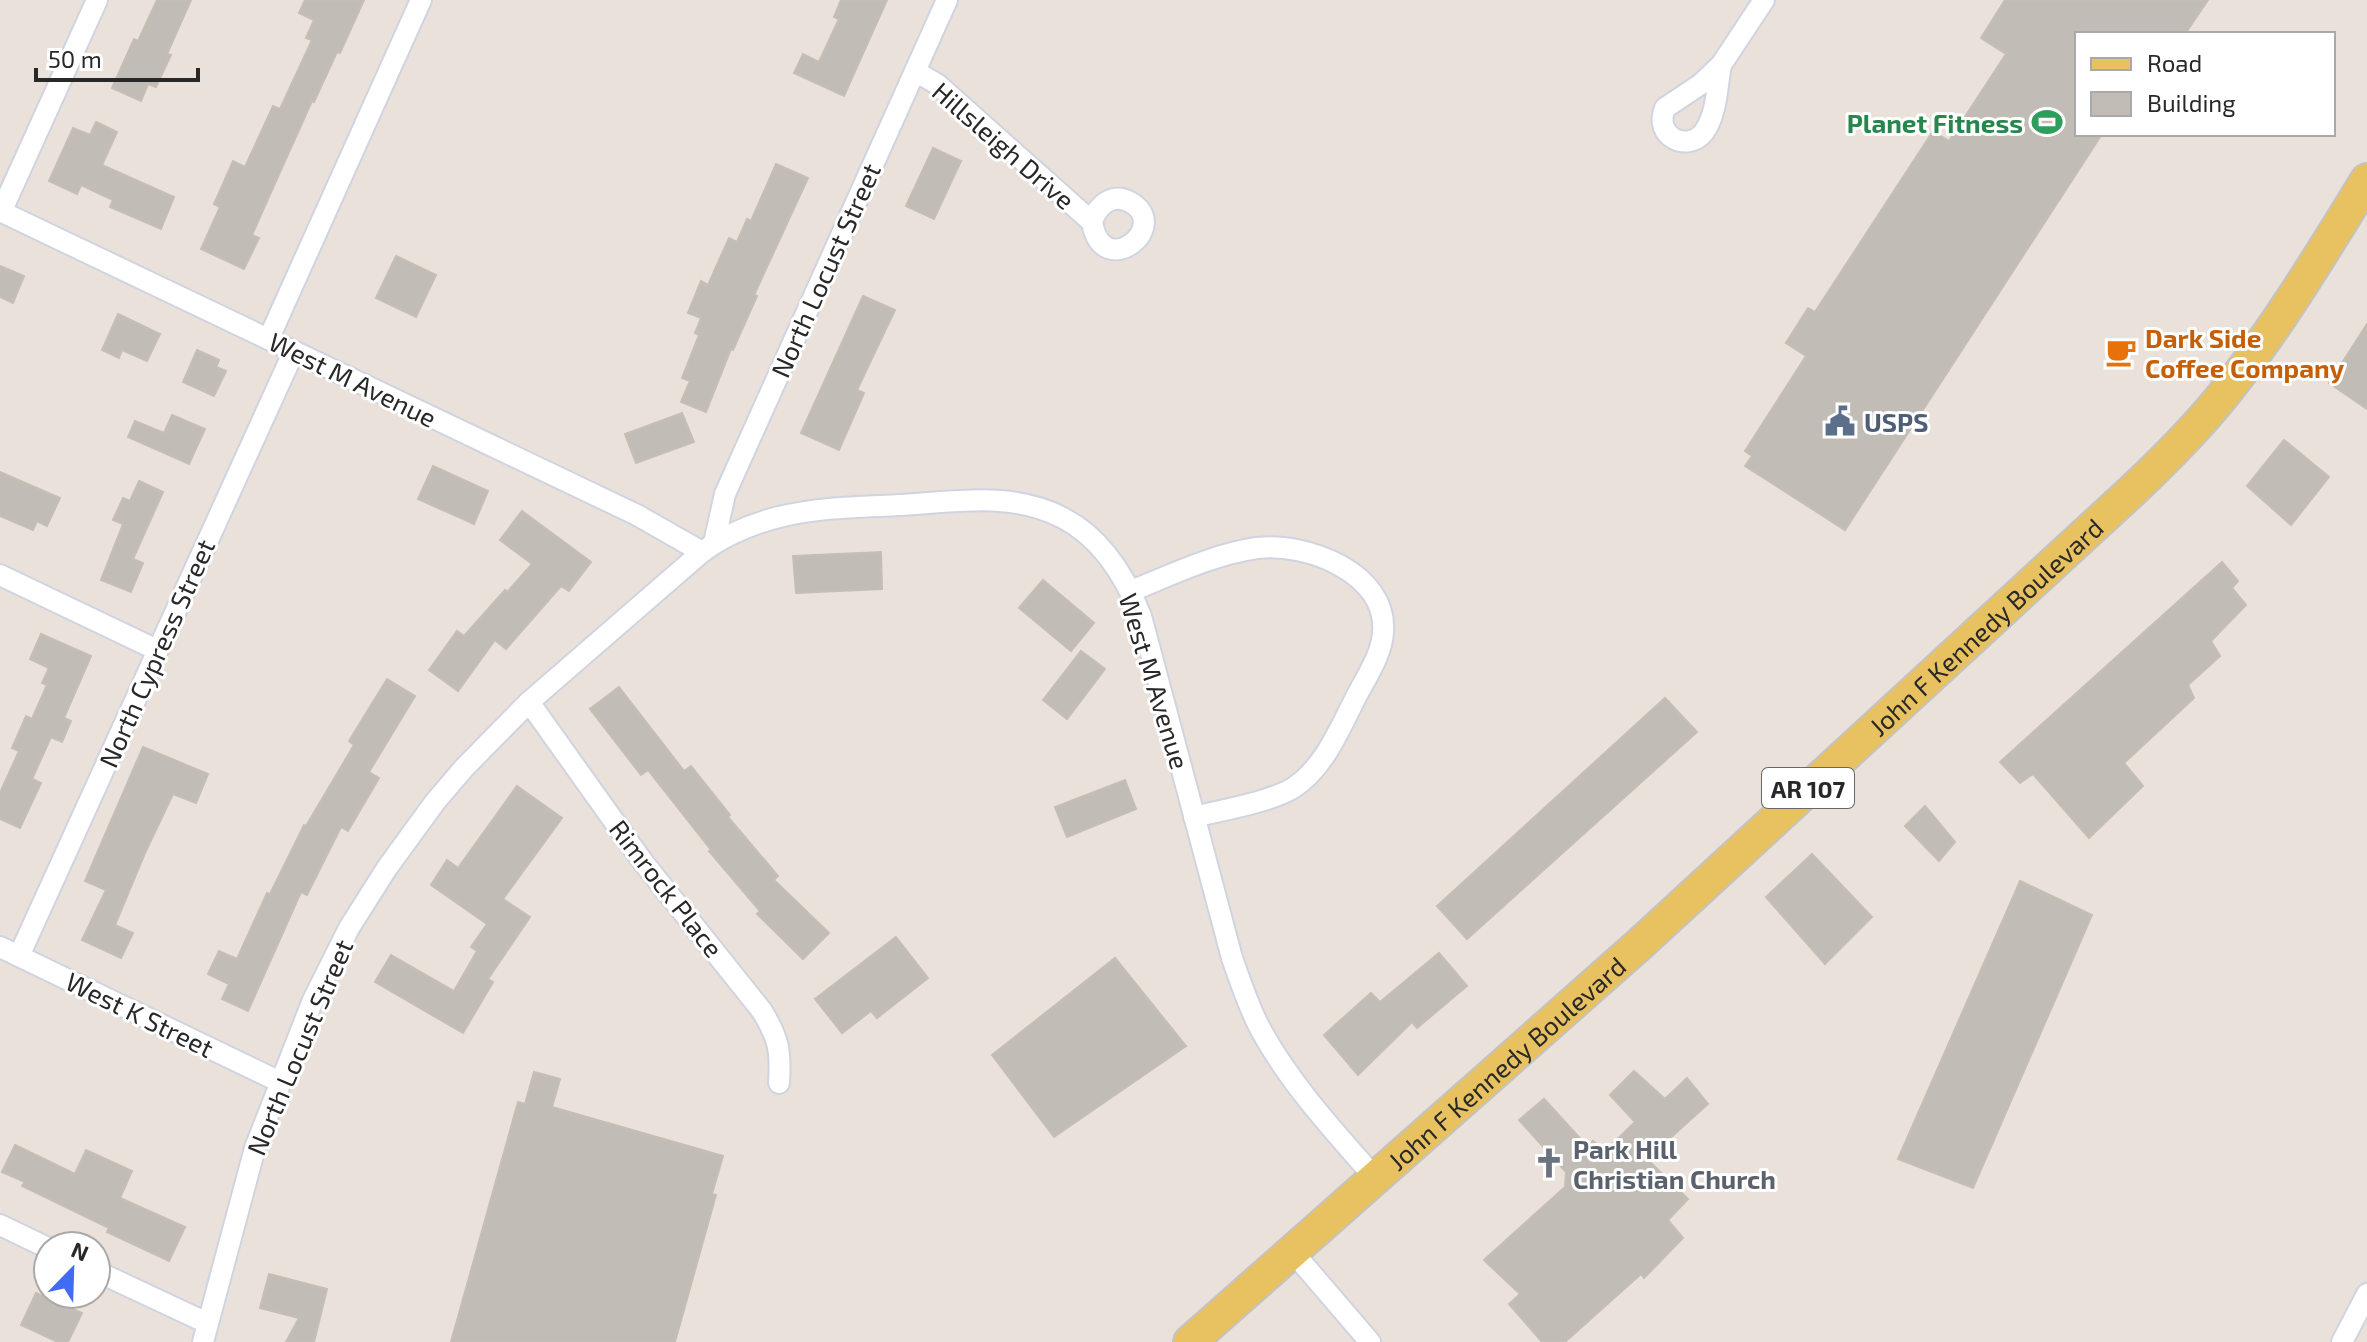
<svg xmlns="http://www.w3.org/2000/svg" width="2367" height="1342" font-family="'Exo 2',sans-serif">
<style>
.building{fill:#c2bcb7;stroke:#c5beb4;stroke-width:2}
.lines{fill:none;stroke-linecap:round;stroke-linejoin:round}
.street-casing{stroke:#d0d4e0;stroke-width:24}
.primary-casing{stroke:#c3c3c3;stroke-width:36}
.street{stroke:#fff;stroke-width:20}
.primary{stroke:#e8c160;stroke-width:32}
.labels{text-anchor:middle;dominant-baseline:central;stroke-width:6;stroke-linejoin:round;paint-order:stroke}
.shield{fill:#fff;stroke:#686868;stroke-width:2}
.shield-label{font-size:24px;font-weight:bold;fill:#282828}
.leisure-label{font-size:26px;font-weight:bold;fill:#27864d;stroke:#fff;text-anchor:end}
.street-label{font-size:26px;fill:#282828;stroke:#fff}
.food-label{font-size:26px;font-weight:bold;fill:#c56008;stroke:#fff;text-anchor:start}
.service-label{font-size:26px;font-weight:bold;fill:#4e5e75;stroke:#fff;text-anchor:start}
.worship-label{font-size:26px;font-weight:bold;fill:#5b616d;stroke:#fff;text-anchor:start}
</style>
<rect width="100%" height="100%" fill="#eae2da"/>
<!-- building -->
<g class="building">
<polygon points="157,0 191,0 167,54 171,55 156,87 148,84 141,101 112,88 134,39 138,41"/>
<polygon points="305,0 364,0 340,53 337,52 314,102 312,101 276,181 252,235 259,238 244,269 201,249 220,207 214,204 233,161 245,167 273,106 280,109 312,40 306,38 314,20 299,13"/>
<polygon points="841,0 887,0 844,96 794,73 803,54 819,62 839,19 834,17"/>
<polygon points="2005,0 2208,0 2185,34 2077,34 2077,134 2102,134 1845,530 1745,466 1752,456 1745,451 1806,356 1786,343 1808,308 1815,312 1933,131 1949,141 2006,54 1981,38"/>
<polygon points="96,122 117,132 102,165 174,197 161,229 110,207 113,200 81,185 77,194 49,181 73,128 90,135"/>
<polygon points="933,148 961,161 934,219 906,206"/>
<polygon points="776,164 808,178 754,295 757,296 733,350 731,349 706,412 681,402 690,381 682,378 699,335 695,333 701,318 688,313 701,281 708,285 729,238 737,242 747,219 751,221"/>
<polygon points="396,256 436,275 416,317 376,298"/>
<polygon points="0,266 24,276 13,303 0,297"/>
<polygon points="863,296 895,310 857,390 864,393 839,450 801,433"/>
<polygon points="118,314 160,334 147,361 122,350 119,358 102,350"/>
<polygon points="2367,324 2367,409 2329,383"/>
<polygon points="197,350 219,360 216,367 226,371 214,396 183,382"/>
<polygon points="682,413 694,442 636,463 625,434"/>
<polygon points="172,415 205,429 189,464 128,437 135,421 164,433"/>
<polygon points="2284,440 2329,477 2291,525 2247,486"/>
<polygon points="433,466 488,491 474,524 418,499"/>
<polygon points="0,472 60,498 47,526 37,521 33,530 0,516"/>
<polygon points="139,481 163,492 133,559 143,563 131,592 101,580 123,524 113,520 123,498 130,501"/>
<polygon points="522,511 591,562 569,591 561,586 506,649 495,640 458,691 429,670 457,631 464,636 505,590 507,592 532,564 500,540"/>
<polygon points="881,552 882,589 796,593 793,556"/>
<polygon points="2222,562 2238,581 2232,588 2246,605 2211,641 2220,656 2188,685 2194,698 2124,763 2143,786 2089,838 2033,774 2020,783 2000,762"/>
<polygon points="1043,580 1094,623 1071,651 1019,608"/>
<polygon points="41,634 91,656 64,718 71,721 62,742 51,737 32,779 41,783 20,828 0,819 0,793 19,751 12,748 26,716 32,719 47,685 42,683 49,668 30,659"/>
<polygon points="1081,651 1105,669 1067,719 1043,700"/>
<polygon points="387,679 415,696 369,772 379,778 348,831 341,827 307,895 301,892 248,1011 222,999 229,984 208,974 219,951 237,959 267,893 270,894 304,825 306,826 354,745 349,741"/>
<polygon points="619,687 684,771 691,766 730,815 728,817 778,876 774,880 829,933 803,959 757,914 760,911 709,851 711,850 648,770 641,775 590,709"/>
<polygon points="1665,698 1697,732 1467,939 1437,906"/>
<polygon points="143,747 208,774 196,803 173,794 145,853 115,925 133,933 121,958 82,940 106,890 85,881"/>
<polygon points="1125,780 1136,809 1067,837 1055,807"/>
<polygon points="517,786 562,818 503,899 530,917 488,979 493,982 463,1033 375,982 391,955 454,991 477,951 471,947 487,924 431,885 447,860 458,868"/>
<polygon points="1925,806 1955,842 1939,861 1905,826"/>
<polygon points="1812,854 1872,917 1825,964 1766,897"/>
<polygon points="2020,881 2092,915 1973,1188 1898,1159"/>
<polygon points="896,937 928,978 877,1018 871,1011 842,1033 815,999"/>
<polygon points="1439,953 1467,986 1417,1028 1412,1022 1358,1075 1324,1035 1371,993 1380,1002"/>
<polygon points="1115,958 1186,1046 1054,1137 992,1055"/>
<polygon points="1634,1071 1665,1099 1687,1078 1708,1104 1647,1159 1688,1199 1668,1220 1683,1238 1644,1278 1641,1274 1565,1342 1542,1342 1509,1304 1520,1294 1484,1260 1565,1187 1566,1172 1519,1120 1544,1099 1588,1147 1593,1141 1605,1151 1635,1122 1610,1095"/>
<polygon points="534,1072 560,1079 552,1107 723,1156 712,1194 716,1195 675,1342 451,1342 518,1102 525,1104"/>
<polygon points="15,1145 75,1174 86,1150 132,1171 120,1198 185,1227 169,1261 107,1232 109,1228 22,1186 25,1182 2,1172"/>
<polygon points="269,1274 327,1289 314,1342 286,1342 299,1318 260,1308"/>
<polygon points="36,1293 82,1313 68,1342 58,1342 21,1325"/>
</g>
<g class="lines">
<!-- street casing -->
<g class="street-casing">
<g id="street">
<path d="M1721 65C1717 86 1717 114 1704 132 1688 153 1653 137 1665 108L1701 84Z"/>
<polyline points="1721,65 1764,0"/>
<path d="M915 71 937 84 1092 222C1103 284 1173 225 1130 202 1112 192 1097 206 1092 222"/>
<polyline points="0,211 637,515 702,552"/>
<polyline points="1,212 97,0"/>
<polyline points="269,338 421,0"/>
<polyline points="714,543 725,494 947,0"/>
<polyline points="0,575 157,650"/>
<path d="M1131 591C1171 575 1214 554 1257 548 1306 542 1388 573 1383 632 1382 655 1365 679 1355 699 1339 730 1324 768 1293 788 1270 802 1222 810 1194 817"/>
<path d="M529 702 643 862 762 1011C779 1039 781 1051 779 1083"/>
<polyline points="0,947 280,1082"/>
<polyline points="19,956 294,351"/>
<polyline points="0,1225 48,1248"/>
<polyline points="1292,1251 1370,1342"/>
<polyline points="96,1271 207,1323"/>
<path d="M203 1342 255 1148 313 1000 349 928 387 868 435 802 464 768 529 702 702 552C725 535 751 524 779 517 819 507 860 507 900 505 954 502 1013 491 1063 518 1102 538 1125 576 1141 616L1232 958C1241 983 1249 1009 1262 1032 1292 1086 1334 1131 1375 1178"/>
<polyline points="2342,1342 2367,1294"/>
</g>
</g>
<!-- primary casing -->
<g class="primary-casing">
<g id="primary">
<path id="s1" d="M1190 1342 1641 943 2132 491C2166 459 2199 426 2228 389 2280 323 2323 251 2367 180"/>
</g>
</g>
<!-- street -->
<use href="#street" class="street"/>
<!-- primary -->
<use href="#primary" class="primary"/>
</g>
<!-- icons -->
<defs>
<g id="stadium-bare" transform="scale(2.4)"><path d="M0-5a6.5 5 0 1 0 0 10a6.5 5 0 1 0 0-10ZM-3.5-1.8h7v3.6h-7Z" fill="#2e9e5b" stroke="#fff" stroke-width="2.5" paint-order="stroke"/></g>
<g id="cafe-bare" transform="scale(2.4)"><path d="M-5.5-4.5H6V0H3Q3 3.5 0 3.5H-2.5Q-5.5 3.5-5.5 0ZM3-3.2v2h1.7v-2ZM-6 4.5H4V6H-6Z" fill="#e8710a" stroke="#fff" stroke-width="2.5" paint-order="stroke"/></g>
<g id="civic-bare" transform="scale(2.4)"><path d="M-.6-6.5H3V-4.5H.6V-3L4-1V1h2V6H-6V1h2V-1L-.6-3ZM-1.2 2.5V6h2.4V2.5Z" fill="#5c6f8a" stroke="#fff" stroke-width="2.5" paint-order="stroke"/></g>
<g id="church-bare" transform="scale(2.4)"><path d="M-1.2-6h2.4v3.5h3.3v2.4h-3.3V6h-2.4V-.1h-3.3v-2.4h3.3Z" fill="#6b7280" stroke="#fff" stroke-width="2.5" paint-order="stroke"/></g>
</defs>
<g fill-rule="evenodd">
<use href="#stadium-bare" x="2047" y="122"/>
<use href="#cafe-bare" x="2121" y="352"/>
<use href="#civic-bare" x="1840" y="421"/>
<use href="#church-bare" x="1549" y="1163"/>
</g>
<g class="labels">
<!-- shield labels -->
<rect class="shield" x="1762" y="768" width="92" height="40" rx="6"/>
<g class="shield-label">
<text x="1808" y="788">AR 107</text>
</g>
<!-- leisure labels -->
<g class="leisure-label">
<text x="2023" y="122">Planet Fitness</text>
</g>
<!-- street labels -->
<g class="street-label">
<text transform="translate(1004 145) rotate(41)">Hillsleigh Drive</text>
<text transform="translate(825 270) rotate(-66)">North Locust Street</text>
<text transform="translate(353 379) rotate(26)">West M Avenue</text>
<text stroke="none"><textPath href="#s1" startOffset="1070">John F Kennedy Boulevard</textPath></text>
<text transform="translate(156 653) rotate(-66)">North Cypress Street</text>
<text transform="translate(1155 681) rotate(73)">West M Avenue</text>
<text transform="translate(667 888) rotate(52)">Rimrock Place</text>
<text transform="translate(140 1014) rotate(26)">West K Street</text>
<text transform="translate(299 1047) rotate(-67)">North Locust Street</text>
<text stroke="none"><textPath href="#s1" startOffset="422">John F Kennedy Boulevard</textPath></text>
</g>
<!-- food labels -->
<g class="food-label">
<text x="2145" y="337">Dark Side<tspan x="2145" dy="30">Coffee Company</tspan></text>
</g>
<!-- service labels -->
<g class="service-label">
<text x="1864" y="421">USPS</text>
</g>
<!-- worship labels -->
<g class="worship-label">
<text x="1573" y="1148">Park Hill<tspan x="1573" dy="30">Christian Church</tspan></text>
</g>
</g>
<!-- legend -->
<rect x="2075" y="32" width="260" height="104" fill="#ffffff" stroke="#a9a9a9" stroke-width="2"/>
<rect x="2091" y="58" width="40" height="12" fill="#e8c160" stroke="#a9a9a9" stroke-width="2"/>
<text x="2147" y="72" font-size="24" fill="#282828">Road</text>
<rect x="2091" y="92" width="40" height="24" fill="#c2bcb7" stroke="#a9a9a9" stroke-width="2"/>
<text x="2147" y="112" font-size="24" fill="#282828">Building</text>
<!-- north arrow -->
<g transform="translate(72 1270) rotate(23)"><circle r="38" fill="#ffffff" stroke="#a9a9a9" stroke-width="2"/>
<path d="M0-6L14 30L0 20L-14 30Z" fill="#416bf0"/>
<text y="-12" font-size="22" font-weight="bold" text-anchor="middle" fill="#282828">N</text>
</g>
<!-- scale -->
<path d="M36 68v12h162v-12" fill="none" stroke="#282828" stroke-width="4"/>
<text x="48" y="68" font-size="24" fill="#282828" stroke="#ffffff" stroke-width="6" paint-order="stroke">50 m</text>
</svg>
